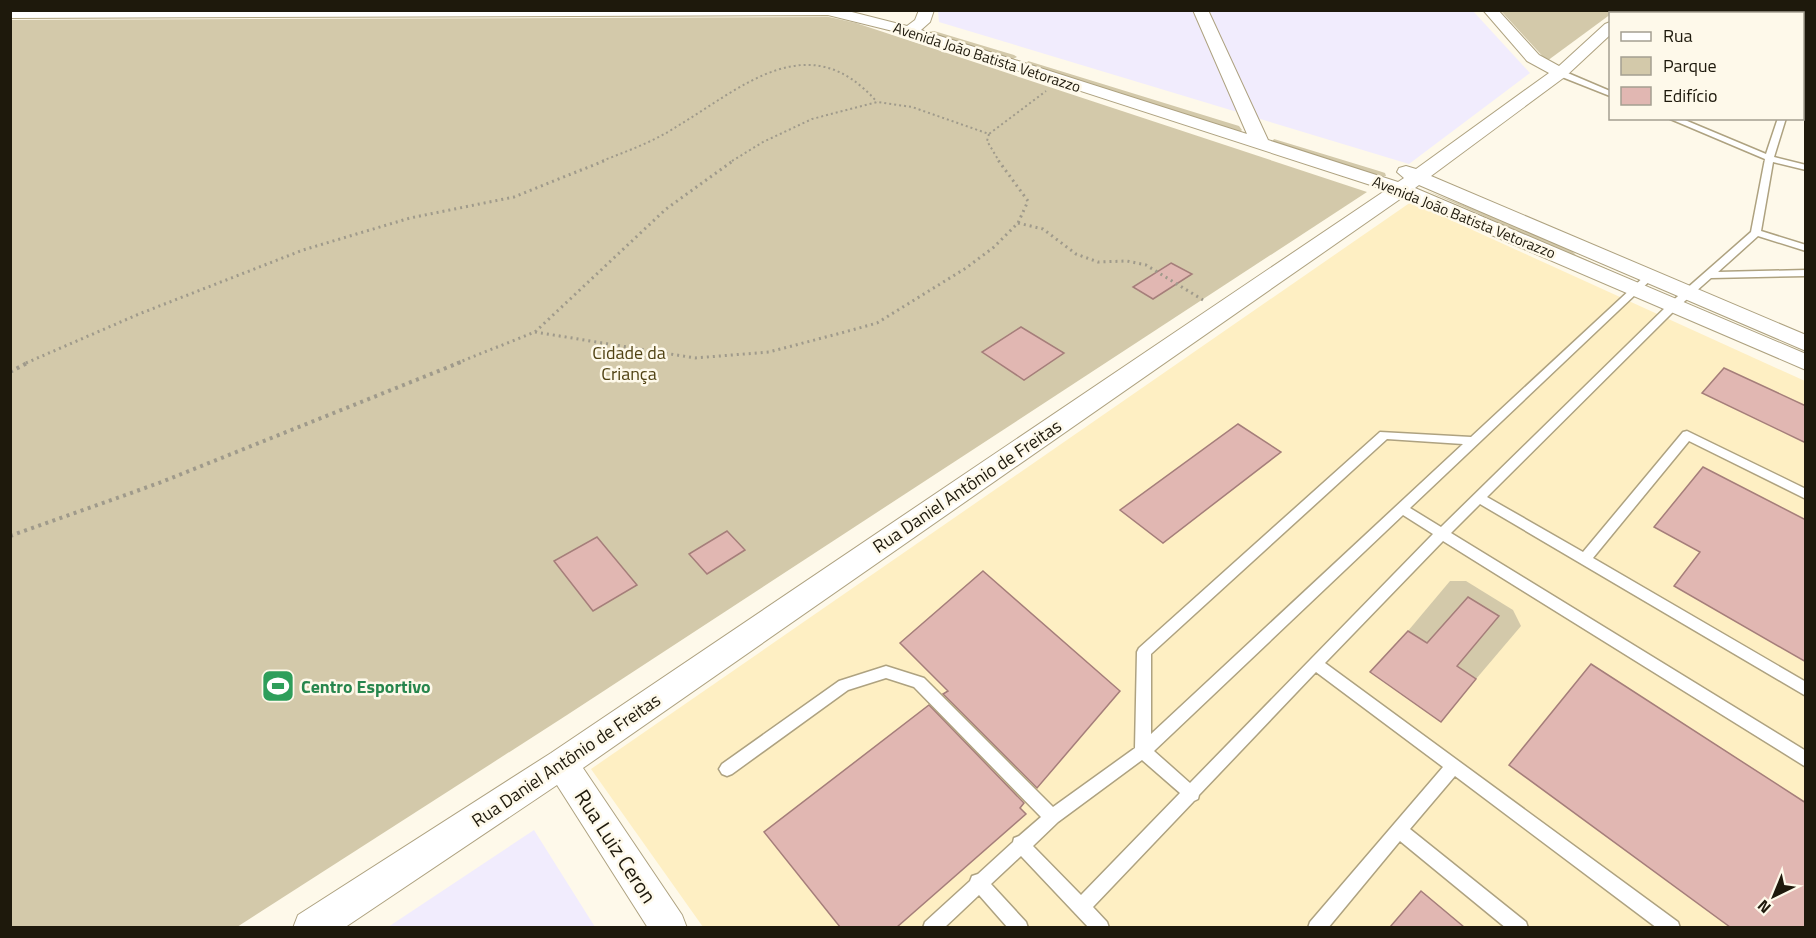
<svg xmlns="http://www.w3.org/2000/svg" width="1816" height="938" font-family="'Titillium Web',sans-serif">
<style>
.built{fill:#feefc3}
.industrial{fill:#f1ecfd}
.green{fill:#d3c9aa}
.building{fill:#e1b7b2;stroke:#a57e7a;stroke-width:1.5}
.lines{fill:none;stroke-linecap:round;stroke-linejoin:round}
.service-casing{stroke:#aea280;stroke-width:3}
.minor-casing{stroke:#aea280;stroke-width:2}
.path-far2{stroke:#9f9a8b;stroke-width:2;stroke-dasharray:2 3;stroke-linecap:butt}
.path-far1{stroke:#9f9a8b;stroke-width:3;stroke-dasharray:2 4;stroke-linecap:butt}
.path{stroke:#9f9a8b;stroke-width:4;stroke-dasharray:3 4.5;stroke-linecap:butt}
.service{fill:#fff;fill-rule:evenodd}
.minor{fill:#fff;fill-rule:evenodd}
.labels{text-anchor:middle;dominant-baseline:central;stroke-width:5;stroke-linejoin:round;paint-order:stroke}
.far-street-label{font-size:15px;fill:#1e190c;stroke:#fef9ea}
.park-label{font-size:18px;fill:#504213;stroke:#fef9ea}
.street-label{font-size:18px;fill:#1e190c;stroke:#fef9ea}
.leisure-label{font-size:18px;font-weight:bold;fill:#27864d;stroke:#fef9ea;text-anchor:start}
.near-street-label{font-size:21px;fill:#1e190c;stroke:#fef9ea}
</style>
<rect width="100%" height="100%" fill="#fef9ea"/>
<!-- built -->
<polygon class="built" points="1411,202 1805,381 1805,927 703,927 591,769"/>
<!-- industrial -->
<g class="industrial">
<polygon points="938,11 1473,11 1530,73 1409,164 939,22"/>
<polygon points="534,830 595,927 388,927"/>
</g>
<!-- green -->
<g class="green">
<polygon points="1501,11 1615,11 1547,61"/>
<polygon points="829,17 856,23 1367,192 567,715 237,927 11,927 10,20"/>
<polygon points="934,31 1014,55 1017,57 1011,60 929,32"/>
<polygon points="1028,61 1239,126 1242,130 1240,132 1026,65"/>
<polygon points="1274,139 1379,171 1385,173 1386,176 1380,176 1272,142"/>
<polygon points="1425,190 1566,245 1576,255 1623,276 1621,277"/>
<polygon points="1450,581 1466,581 1513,610 1521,626 1476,679 1408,631"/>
</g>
<!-- building -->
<g class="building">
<polygon points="1171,263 1192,274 1153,299 1133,287"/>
<polygon points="1021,327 1064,353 1024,380 982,352"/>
<polygon points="1724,368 1806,406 1806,443 1702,393"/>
<polygon points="1238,424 1281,452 1163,543 1120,510"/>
<polygon points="1703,467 1806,520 1806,662 1674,586 1700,552 1654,527"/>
<polygon points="727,531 745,550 707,574 689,554"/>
<polygon points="597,537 637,585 593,611 554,561"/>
<polygon points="983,571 1120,691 1037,788 943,694 948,691 900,643"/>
<polygon points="1468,597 1499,616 1457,666 1476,679 1441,722 1370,672 1408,631 1427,643"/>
<polygon points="1591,664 1806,803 1806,927 1730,927 1509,765"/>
<polygon points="929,705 1024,803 1020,808 1026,814 897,927 840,927 764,832"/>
<polygon points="1421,891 1464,927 1390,927"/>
</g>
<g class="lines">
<!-- service casing -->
<g class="service-casing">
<g id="service">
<polygon points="1748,10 1760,10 1768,14 1756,14"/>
<polygon points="1802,19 1806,20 1806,24 1802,23"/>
<polygon points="1806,39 1806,51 1802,53 1802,41"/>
<rect x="1802" y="59" width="4" height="4"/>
<polygon points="1557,71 1563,71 1610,91 1610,96 1557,75"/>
<path d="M1668 118H1680L1766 154 1778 118H1786L1774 157 1806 165V170L1773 162 1761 231 1806 245V251L1758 236 1718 272 1806 270V276L1711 278 1677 308 1487 497 1583 552 1683 432 1687 431 1806 489V499L1689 441 1593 558 1806 682V696L1480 504 1451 533 1806 751V767L1443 541 1325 663 1678 922 1680 928H1657L1455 776 1410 829 1526 922 1528 928H1506L1400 841 1328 928H1308L1310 922 1443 767 1316 672 1199 795 1198 799 1194 801 1093 907 1107 922 1109 928H1089L1021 856 991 884 1026 922 1028 928H1008L979 895 944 928H923L925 922 970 881 972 876 978 874 1013 842 1014 838 1019 836 1041 817 914 687 886 678 848 690 732 774 727 776 722 774 719 769 722 764 839 681 886 666 924 678 1053 807 1135 748 1137 652 1139 648 1380 432 1471 437 1647 274H1653L1655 276 1410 508 1441 527 1669 304 1751 232 1765 159ZM1387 439 1463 444 1151 734V654ZM1403 515 1433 534 1190 783 1154 751ZM1142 760 1180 793 1081 895 1033 846 1058 822Z"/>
</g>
</g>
<!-- minor casing -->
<g class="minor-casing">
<g id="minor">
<polygon points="10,10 844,10 907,26 915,20 919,10 934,10 930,22 921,30 1247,134 1193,10 1208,10 1268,140 1398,182 1404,178 1397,172 1399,168 1406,166 1416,169 1549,73 1527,61 1483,10 1498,10 1539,55 1559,66 1605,24 1610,22 1610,35 1566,76 1431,176 1806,335 1806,351 1419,185 1415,188 1806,354 1806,370 1403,197 583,768 682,915 687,928 648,928 557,785 344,928 293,928 298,915 551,753 1386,190 905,34 828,15 10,18"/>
<polygon points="1621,10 1637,10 1635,14 1619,14"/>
</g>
</g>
<!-- path-far2 -->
<g class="path-far2">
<polyline points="989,134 987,141 999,161"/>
<path d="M602 161C627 151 653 142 676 127 743 87 809 24 877 102"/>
<polyline points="732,161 763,142 812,119 877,102 912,107 989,134 1046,91"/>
</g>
<!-- path-far1 -->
<g class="path-far1">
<polyline points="1018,223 1043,229 1076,254 1098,262 1127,261 1146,265 1203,300"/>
<polyline points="535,332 695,358 769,352 841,333 877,323 966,268 994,247 1018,223 1028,201 998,160"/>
<polyline points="26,363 139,314 303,250 410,218 514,197 606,160"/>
<polyline points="457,363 535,332 666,209 734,160"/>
</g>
<!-- path -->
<g class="path">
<polyline points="10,372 29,362"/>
<polyline points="10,536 159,483 461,362"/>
</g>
<!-- service -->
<use href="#service" class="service"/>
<!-- minor -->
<use href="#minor" class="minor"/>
</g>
<!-- icons -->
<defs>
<g id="stadium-square" transform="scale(1.725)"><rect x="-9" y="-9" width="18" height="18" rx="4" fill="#2e9e5b" stroke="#fef9ea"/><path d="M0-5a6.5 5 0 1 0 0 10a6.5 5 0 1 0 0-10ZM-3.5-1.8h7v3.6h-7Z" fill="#fff"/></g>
</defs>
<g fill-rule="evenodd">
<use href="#stadium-square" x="278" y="686"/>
</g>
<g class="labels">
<!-- far-street labels -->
<g class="far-street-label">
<text transform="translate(987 57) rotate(18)">Avenida João Batista Vetorazzo</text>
<text transform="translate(1464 217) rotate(22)">Avenida João Batista Vetorazzo</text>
</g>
<!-- park labels -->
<g class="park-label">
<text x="629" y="352">Cidade da<tspan x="629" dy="21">Criança</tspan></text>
</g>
<!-- street labels -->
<g class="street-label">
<text transform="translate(967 486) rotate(-34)">Rua Daniel Antônio de Freitas</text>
<text transform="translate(566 760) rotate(-34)">Rua Daniel Antônio de Freitas</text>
</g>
<!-- leisure labels -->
<g class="leisure-label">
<text x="301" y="686">Centro Esportivo</text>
</g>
<!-- near-street labels -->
<g class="near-street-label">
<text transform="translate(616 846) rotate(57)">Rua Luiz Ceron</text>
</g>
</g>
<!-- border -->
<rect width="1816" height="938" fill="none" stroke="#1e190c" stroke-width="24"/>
<!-- legend -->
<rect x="1609" y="12" width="195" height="108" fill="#fef9ea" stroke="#a49f91" stroke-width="1.5"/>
<rect x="1621" y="32" width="30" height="9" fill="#ffffff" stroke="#a49f91" stroke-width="1.5"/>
<text x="1663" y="42" font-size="18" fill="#1e190c">Rua</text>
<rect x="1621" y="57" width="30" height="18" fill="#d3c9aa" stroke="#a49f91" stroke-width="1.5"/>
<text x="1663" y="72" font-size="18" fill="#1e190c">Parque</text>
<rect x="1621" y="87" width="30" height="18" fill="#e1b7b2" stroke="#a49f91" stroke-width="1.5"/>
<text x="1663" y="102" font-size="18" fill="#1e190c">Edifício</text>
<!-- north arrow -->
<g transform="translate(1774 896) rotate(223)" stroke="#fef9ea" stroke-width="4.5" paint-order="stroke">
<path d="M0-4.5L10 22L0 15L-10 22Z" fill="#1e190c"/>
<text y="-9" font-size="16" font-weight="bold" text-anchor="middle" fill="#1e190c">N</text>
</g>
</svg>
